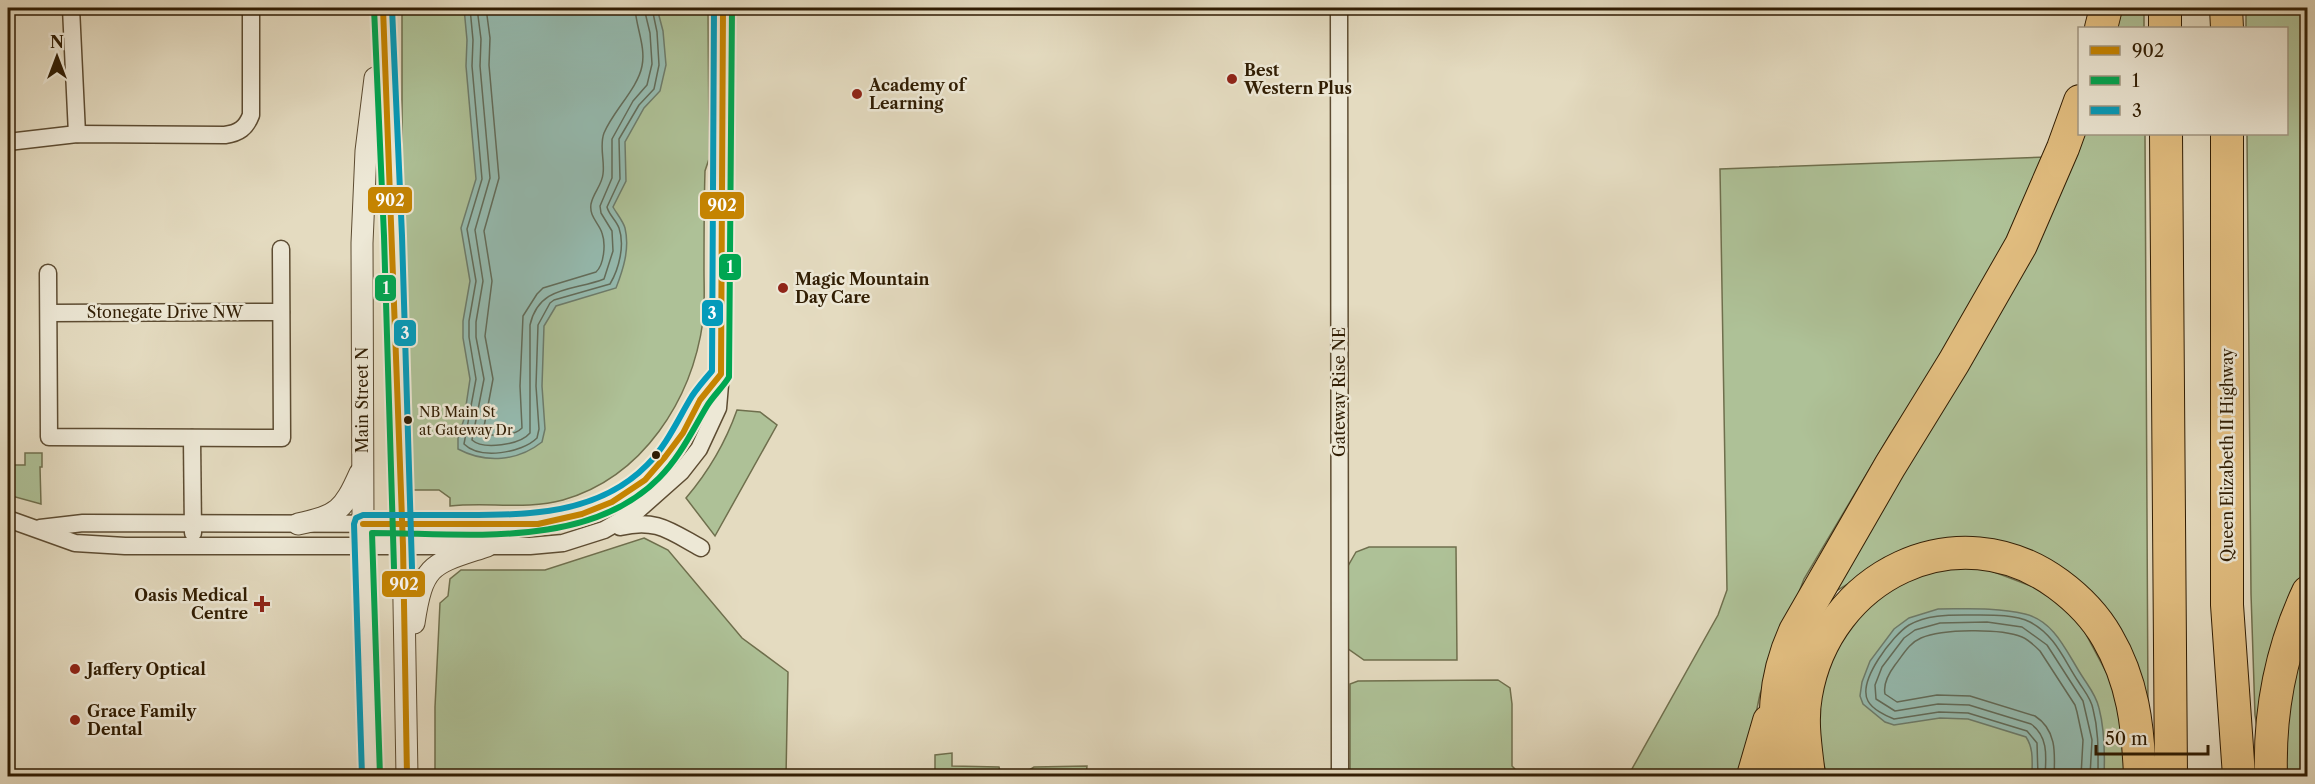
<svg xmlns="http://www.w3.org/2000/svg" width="2315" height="784" font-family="'Libre Caslon Text',serif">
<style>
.green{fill:#aec197;stroke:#6f6f4d;stroke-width:1.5}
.water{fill:#95bbb0;stroke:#6d7c6b;stroke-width:1.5}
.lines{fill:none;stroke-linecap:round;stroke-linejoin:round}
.shore{stroke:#626c5a;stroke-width:1.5}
.minor-casing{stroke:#5d4c32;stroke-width:19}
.tertiary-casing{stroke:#5d4c32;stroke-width:23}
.motorway-casing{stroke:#301d03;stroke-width:34}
.minor{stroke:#ede8d6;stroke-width:16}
.tertiary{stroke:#ede8d6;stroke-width:21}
.motorway{stroke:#e2be80;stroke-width:32}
.bus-1-casing{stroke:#ede8d6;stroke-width:10}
.bus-2-casing{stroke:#ede8d6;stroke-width:10}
.bus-3-casing{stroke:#ede8d6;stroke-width:10}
.bus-1{stroke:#c58401;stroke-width:6}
.bus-2{stroke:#00a651;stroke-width:6}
.bus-3{stroke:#059bba;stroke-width:6}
.poi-dot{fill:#8f2418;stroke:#ede8d6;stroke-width:2}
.bus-dot{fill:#301d03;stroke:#ede8d6;stroke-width:2}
.labels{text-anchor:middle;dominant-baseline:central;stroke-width:5;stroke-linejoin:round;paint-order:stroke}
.bus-label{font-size:14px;fill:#301d03;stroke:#ede8d6;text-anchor:start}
.poi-label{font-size:16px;font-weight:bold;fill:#301d03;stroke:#ede8d6;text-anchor:start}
.street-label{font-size:16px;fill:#301d03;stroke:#ede8d6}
.line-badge{stroke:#ede8d6;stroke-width:2}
.badge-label{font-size:16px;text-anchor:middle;font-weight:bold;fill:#fff}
</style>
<rect width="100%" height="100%" fill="#e4dbc0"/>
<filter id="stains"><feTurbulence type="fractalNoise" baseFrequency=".00333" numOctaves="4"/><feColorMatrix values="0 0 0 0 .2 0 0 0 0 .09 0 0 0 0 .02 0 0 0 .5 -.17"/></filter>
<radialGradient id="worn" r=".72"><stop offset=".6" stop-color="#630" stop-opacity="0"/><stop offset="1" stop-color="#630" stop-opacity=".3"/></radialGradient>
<!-- green -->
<g class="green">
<path d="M402 8H708L709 143V159L705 171C704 204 704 238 704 271 704 287 705 305 703 321 692 400 643 477 563 500 527 510 487 502 450 506V498L439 490H412L402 167Z"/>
<polygon points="2114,8 2144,8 2144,28 2108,28"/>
<polygon points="2246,8 2307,8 2308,10 2307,565 2283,613 2259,739 2255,715 2251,594 2247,134 2286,134 2286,28 2246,28"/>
<polygon points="2080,134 2145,134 2148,708 2030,554 1866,573 1828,596"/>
<polygon points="2047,157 2020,218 1945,351 1891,433 1804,579 1760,694 1746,762 1740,776 1628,776 1718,615 1727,590 1720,169"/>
<path d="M737 410 760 412 777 425 715 536 686 498C709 471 725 444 737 410Z"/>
<polygon points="25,453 42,453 42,467 40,467 41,504 8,495 8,465 25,465"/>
<polygon points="644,538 668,550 742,638 788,672 786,776 435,776 435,707 440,603 448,596 450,579 461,570 545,570"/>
<polygon points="1369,547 1456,547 1457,660 1364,660 1347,648 1348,566 1356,552"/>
<polygon points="1940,566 1981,567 2044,591 2081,625 2113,685 2127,749 2126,776 1827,776 1818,743 1815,702 1848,615 1890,584"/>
<polygon points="2307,614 2307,776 2283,776 2294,645"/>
<polygon points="1498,680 1510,688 1512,704 1512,766 1515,769 1515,776 1350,776 1350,684 1358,681"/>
<polygon points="952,753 952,766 999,767 1000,771 1026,772 1034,767 1087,766 1086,776 935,776 935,755"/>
</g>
<!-- water -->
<g class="water">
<path d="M464 8H657L663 31 666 65 660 91 644 108 625 142 626 181 613 207C617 214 623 221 625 228 630 249 623 270 616 288L556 306 544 326 542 386 545 429 542 442C518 461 486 464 458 449V438L464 419 470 379 463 338V321L470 281 461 228 476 179 466 66 467 40Z"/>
<path d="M1938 609C1967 609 1996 607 2025 614 2055 621 2067 653 2082 676 2089 687 2096 695 2099 708 2105 731 2105 753 2104 776H2032C2032 762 2034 749 2026 737L1968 719 1940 718 1894 725 1885 722 1863 704 1860 696 1862 682 1870 661 1894 629 1909 618Z"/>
</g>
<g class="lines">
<!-- shore -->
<g class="shore">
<path d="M470 8 473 40 472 66 482 179 467 229 476 281 469 321V337L476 379 464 444C480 460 522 453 537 438L539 429 536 386 538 325 550 303 554 300 610 284C619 269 625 245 619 228 616 220 609 215 607 207L620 179 619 139 639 105 654 89 659 65 657 32 652 8"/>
<path d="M477 8 481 39 480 66 490 178 475 230 483 281 476 322V337L484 379 472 440C483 450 520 445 530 433V325C539 285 574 291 604 279L613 251 612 231 601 213 600 206 612 178V139L633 101 647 85 652 64 650 33 644 8"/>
<path d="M486 8 490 38 489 65 499 178 484 231 492 281 485 336 493 379 483 432 486 435C498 435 513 437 522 428L520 386 523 316 537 294 543 288 596 272C604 265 606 244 602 233 599 223 589 217 591 204 593 193 602 185 603 174 605 161 599 146 604 133 613 111 638 88 642 66 646 47 636 27 635 8"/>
<path d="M2038 776 2037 743 2027 731 1968 713 1939 712 1894 719C1886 716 1872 709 1868 701 1857 681 1893 635 1909 625 1928 614 1951 615 1971 615 1989 615 2014 614 2030 622 2055 635 2064 660 2078 681 2084 691 2091 698 2093 709 2099 732 2098 753 2098 776"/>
<path d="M2045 776C2046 758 2049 737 2031 724L1969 705 1938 704 1895 711 1876 699 1875 685 1882 667 1904 638 1915 630 1940 623 1987 622 2022 627 2047 645 2083 701 2092 740 2090 776"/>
<path d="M2054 776C2055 754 2057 730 2035 716L1970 696 1937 695 1897 702 1885 694C1883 684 1889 673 1895 665 1903 655 1909 643 1921 638 1942 629 2000 628 2022 637 2029 640 2035 646 2040 651L2075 705 2077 712 2083 740 2081 776"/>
</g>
<!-- minor casing -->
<g class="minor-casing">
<g id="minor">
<polyline points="71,8 77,134"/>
<polyline points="1339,8 1340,776"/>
<path d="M8 142 77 134 225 135C239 133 246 128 251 115V8"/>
<polyline points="48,273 49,437 282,438 281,249"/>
<polyline points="49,313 281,312"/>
<polyline points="192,438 193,533"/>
<polyline points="8,519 75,543 125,546 530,546 563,543 604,530 637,511 681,472 699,449 718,408 722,361 723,8"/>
<path d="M620 527C656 518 670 531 701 548"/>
<polyline points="40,528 83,523 538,524 582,514 612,502 645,480 683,433 700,400 721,375"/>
</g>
</g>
<!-- tertiary casing -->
<g class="tertiary-casing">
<g id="tertiary">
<polyline points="383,8 393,236 403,546 407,776"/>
<path d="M298 524C338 515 343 511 360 473"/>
<path d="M414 623C423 562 433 564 487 546"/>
<polyline points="371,776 363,524 362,243 366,151 375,78"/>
</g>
</g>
<!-- motorway casing -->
<g class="motorway-casing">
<g id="motorway">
<polyline points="2165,8 2165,28"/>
<polyline points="2226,8 2227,28"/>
<polyline points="2101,28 2106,8"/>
<polyline points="2166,134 2171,776"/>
<polyline points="2227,134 2227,605 2239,776"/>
<polyline points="1753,776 1769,721"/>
<path d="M1781 776C1773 722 1772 682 1795 631L1890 466 1954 362 2021 245 2063 148 2080 101"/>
<path d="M1809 776C1806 749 1801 722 1806 695 1826 576 1957 510 2058 584 2077 598 2095 616 2107 637 2133 681 2138 726 2140 776"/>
<path d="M2271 776C2269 711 2280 652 2308 592"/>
</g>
</g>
<!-- minor -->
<use href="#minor" class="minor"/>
<!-- tertiary -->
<use href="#tertiary" class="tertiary"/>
<!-- motorway -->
<use href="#motorway" class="motorway"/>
<!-- bus-1 casing -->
<g class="bus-1-casing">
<g id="bus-1">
<polyline points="383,8 403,546 407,776"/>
<polyline points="363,524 538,524 582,514 612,502 645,480 665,457 683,433 700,400 721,374 723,8"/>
</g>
</g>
<!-- bus-2 casing -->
<g class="bus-2-casing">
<g id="bus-2">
<polyline points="374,8 384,236 394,568"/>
<path d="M380 776 372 533C465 533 588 550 659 478 680 457 692 431 707 406 713 396 723 387 729 377L732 8"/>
</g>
</g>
<!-- bus-3 casing -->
<g class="bus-3-casing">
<g id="bus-3">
<polyline points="392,8 402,236 412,568"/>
<path d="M362 776 354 524 356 518 363 515C393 515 424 515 454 515 522 515 596 517 647 465 667 445 678 419 692 396 698 387 705 379 712 371L714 8"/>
</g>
</g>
<!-- bus-1 -->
<use href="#bus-1" class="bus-1"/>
<!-- bus-2 -->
<use href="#bus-2" class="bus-2"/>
<!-- bus-3 -->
<use href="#bus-3" class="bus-3"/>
</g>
<!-- markers -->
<g class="poi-dot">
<circle cx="1232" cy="79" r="6"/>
<circle cx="857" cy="94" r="6"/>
<circle cx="783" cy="288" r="6"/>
<path d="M259 595h6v6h6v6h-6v6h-6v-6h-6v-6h6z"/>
<circle cx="75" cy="669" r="6"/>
<circle cx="75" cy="720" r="6"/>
</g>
<g class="bus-dot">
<circle cx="408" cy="420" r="5"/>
<circle cx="656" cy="455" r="5"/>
</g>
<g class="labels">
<!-- bus labels -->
<g class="bus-label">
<text x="419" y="412">NB Main St<tspan x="419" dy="18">at Gateway Dr</tspan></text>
</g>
<!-- poi labels -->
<g class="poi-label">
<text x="1244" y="70">Best<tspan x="1244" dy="18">Western Plus</tspan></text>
<text x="869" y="85">Academy of<tspan x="869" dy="18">Learning</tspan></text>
<text x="795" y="279">Magic Mountain<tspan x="795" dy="18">Day Care</tspan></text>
<text x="248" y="595" text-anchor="end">Oasis Medical<tspan x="248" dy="18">Centre</tspan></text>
<text x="87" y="669">Jaffery Optical</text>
<text x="87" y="711">Grace Family<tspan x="87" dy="18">Dental</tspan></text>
</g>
<!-- street labels -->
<g class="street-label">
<text x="165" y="312">Stonegate Drive NW</text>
<text transform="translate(1339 392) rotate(-90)">Gateway Rise NE</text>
<text transform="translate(362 400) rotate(-90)">Main Street N</text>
<text transform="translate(2227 455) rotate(-90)">Queen Elizabeth II Highway</text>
</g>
</g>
<g class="line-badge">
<rect x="367" y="186" width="46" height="28" rx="6" fill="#c58401"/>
<rect x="699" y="191" width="46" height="29" rx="6" fill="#c58401"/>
<rect x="718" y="253" width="24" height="28" rx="6" fill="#00a651"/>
<rect x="374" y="274" width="23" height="28" rx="6" fill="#00a651"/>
<rect x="701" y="299" width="23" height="28" rx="6" fill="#059bba"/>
<rect x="393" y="319" width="24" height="28" rx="6" fill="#059bba"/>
<rect x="381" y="570" width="45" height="28" rx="6" fill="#c58401"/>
</g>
<g class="badge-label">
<text x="390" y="206">902</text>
<text x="722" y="211">902</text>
<text x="730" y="273">1</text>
<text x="386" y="294">1</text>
<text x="712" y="319">3</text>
<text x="405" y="339">3</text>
<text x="404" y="590">902</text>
</g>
<!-- margin -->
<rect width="2315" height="784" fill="none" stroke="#e4dbc0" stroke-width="30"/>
<rect x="9" y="9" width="2297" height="766" fill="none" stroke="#301d03" stroke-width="3"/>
<rect x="15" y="15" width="2285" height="754" fill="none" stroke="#301d03" stroke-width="1.5"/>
<!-- legend -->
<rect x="2078" y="27" width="210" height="108" fill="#ede8d6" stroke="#a19782" stroke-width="1.5"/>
<rect x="2090" y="46" width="30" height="9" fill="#c58401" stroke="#a19782" stroke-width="1.5"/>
<text x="2132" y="57" font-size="18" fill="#301d03">902</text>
<rect x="2090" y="76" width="30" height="9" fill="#00a651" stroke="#a19782" stroke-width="1.5"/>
<text x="2132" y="87" font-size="18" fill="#301d03">1</text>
<rect x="2090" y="106" width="30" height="9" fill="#059bba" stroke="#a19782" stroke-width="1.5"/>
<text x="2132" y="117" font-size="18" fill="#301d03">3</text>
<!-- north arrow -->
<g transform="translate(57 57)" stroke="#ede8d6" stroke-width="4.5" paint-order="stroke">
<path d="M0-4.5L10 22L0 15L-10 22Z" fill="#301d03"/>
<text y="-9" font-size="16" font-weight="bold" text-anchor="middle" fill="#301d03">N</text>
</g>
<!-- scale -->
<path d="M2096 745v9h112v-9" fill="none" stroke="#301d03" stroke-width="3"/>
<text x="2105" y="745" font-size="18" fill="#301d03" stroke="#ede8d6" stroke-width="4.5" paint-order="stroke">50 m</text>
<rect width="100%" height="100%" filter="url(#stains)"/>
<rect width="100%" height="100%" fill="url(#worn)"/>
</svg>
